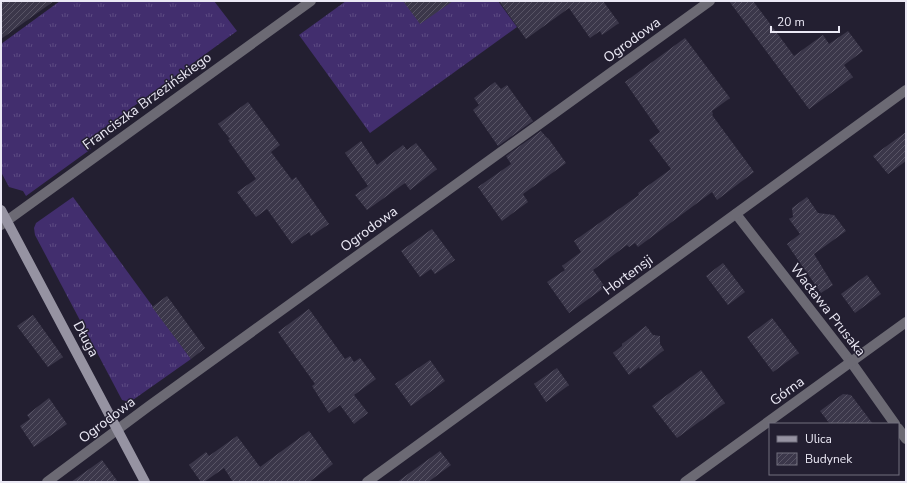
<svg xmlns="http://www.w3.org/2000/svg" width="907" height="483" font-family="'Nunito Sans',sans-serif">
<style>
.grass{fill:url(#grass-tufts)}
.building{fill:url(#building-hatch)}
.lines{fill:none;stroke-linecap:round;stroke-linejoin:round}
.street{stroke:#6c6a74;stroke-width:10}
.secondary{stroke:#9693a2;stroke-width:10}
.labels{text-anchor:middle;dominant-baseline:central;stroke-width:3;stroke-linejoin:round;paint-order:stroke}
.street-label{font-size:14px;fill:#ebe9f5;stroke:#231f31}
</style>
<defs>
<pattern id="grass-tufts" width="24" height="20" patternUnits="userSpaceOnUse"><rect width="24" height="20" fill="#422e6e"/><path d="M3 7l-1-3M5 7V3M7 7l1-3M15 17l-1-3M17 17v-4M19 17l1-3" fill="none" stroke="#5d4c83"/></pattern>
<pattern id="building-hatch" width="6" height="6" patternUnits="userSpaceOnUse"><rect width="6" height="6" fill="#3b374a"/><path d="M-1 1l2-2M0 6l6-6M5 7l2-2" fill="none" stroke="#585465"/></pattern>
</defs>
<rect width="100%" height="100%" fill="#231f31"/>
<!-- grass -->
<g class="grass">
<polygon points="60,1 214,1 237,31 86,141 91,149 26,196 23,191 9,187 1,172 1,44"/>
<polygon points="346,1 498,1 517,27 370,133 299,35"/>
<polygon points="73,197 191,359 130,402 122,400 35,235 34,228 36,223"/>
</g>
<!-- building -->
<g class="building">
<polygon points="1,1 54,1 1,39"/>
<polygon points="403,1 453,1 420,24"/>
<polygon points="499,1 603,1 619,23 602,35 600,31 590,38 569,8 526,39"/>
<polygon points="729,1 753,1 794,56 823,35 829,44 848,31 863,51 844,65 853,77 809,109"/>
<polygon points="685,38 730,98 712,111 713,114 712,115 754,172 717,200 712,192 638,247 635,243 629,247 627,245 593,270 605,287 569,313 547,282 565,270 562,266 581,252 574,241 639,195 638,193 671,169 649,140 660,132 625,82"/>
<polygon points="495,82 501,89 507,85 533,121 498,146 473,110 479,105 474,98"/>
<polygon points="248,102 280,145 271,152 292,180 296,177 329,224 311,236 309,232 292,244 267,209 256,217 237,192 256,179 228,140 230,139 218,124"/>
<polygon points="541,131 547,138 548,138 566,163 523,194 528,202 502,221 478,187 511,164 506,156"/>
<polygon points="906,132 906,161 888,174 873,156"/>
<polygon points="361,141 377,165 403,145 407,150 416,143 437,169 410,190 405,183 367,210 355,195 368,186 345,153"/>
<polygon points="807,197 818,213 834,215 846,231 814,254 833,285 821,293 787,244 800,234 789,219 793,217 792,208"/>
<polygon points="432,229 455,260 435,274 431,269 420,277 401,251"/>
<polygon points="723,263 745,292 728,305 706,276"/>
<polygon points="867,275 881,294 855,313 841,294"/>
<polygon points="167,296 205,348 191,359 152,307"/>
<polygon points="309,309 345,359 350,356 354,362 360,358 376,379 354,395 368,413 354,424 340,405 329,413 312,386 315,384 278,332"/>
<polygon points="33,315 63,357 48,367 17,326"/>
<polygon points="772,318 799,353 773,372 747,337"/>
<polygon points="646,326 653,335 660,336 660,344 664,350 640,369 639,367 629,375 613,353 622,346 622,344"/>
<polygon points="430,360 445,381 411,406 395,384"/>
<polygon points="557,368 569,385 546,402 534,384"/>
<polygon points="701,370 725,403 677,438 652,406"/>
<polygon points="843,394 851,395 873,424 830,424 820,411"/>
<polygon points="49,398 67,424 34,447 20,426 30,419 27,415"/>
<polygon points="309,431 333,464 309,482 233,482 224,468 204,482 201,482 189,465 206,452 209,456 237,436 260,467"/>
<polygon points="440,451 451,465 428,482 397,482"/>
<polygon points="102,460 118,482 71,482"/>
</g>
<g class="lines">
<!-- street -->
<g class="street">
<polyline points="736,214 851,362 895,424"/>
<polyline points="1,225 311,1"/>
<polyline points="898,428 906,439"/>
<polyline points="47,482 149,406 710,1"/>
<polyline points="367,482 906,90"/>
<polyline points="685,482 906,322"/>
</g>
<!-- secondary -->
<polyline class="secondary" points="1,210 145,482"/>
</g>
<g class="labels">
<!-- street labels -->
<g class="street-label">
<text transform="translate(632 40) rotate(-36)">Ogrodowa</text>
<text transform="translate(147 101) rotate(-36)">Franciszka Brzezińskiego</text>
<text transform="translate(369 229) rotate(-36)">Ogrodowa</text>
<text transform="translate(628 275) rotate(-36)">Hortensji</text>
<text transform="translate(828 310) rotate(52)">Wacława Prusaka</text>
<text transform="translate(86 339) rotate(62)">Długa</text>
<text transform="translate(787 391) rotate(-36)">Górna</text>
<text transform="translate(107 420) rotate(-37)">Ogrodowa</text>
</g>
</g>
<!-- border -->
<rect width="907" height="483" fill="none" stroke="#ebe9f5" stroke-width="4"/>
<!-- legend -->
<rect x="769" y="423" width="130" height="52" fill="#231f31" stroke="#73707f"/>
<rect x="777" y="436" width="20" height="6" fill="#9693a2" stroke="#73707f"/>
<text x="805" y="443" font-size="12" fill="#ebe9f5">Ulica</text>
<rect x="777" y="453" width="20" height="12" fill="url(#building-hatch)" stroke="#73707f"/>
<text x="805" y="463" font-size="12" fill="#ebe9f5">Budynek</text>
<!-- scale -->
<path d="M771 26v6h68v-6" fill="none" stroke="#ebe9f5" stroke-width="2"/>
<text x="777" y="26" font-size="12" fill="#ebe9f5" stroke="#231f31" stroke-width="3" paint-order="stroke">20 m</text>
</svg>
